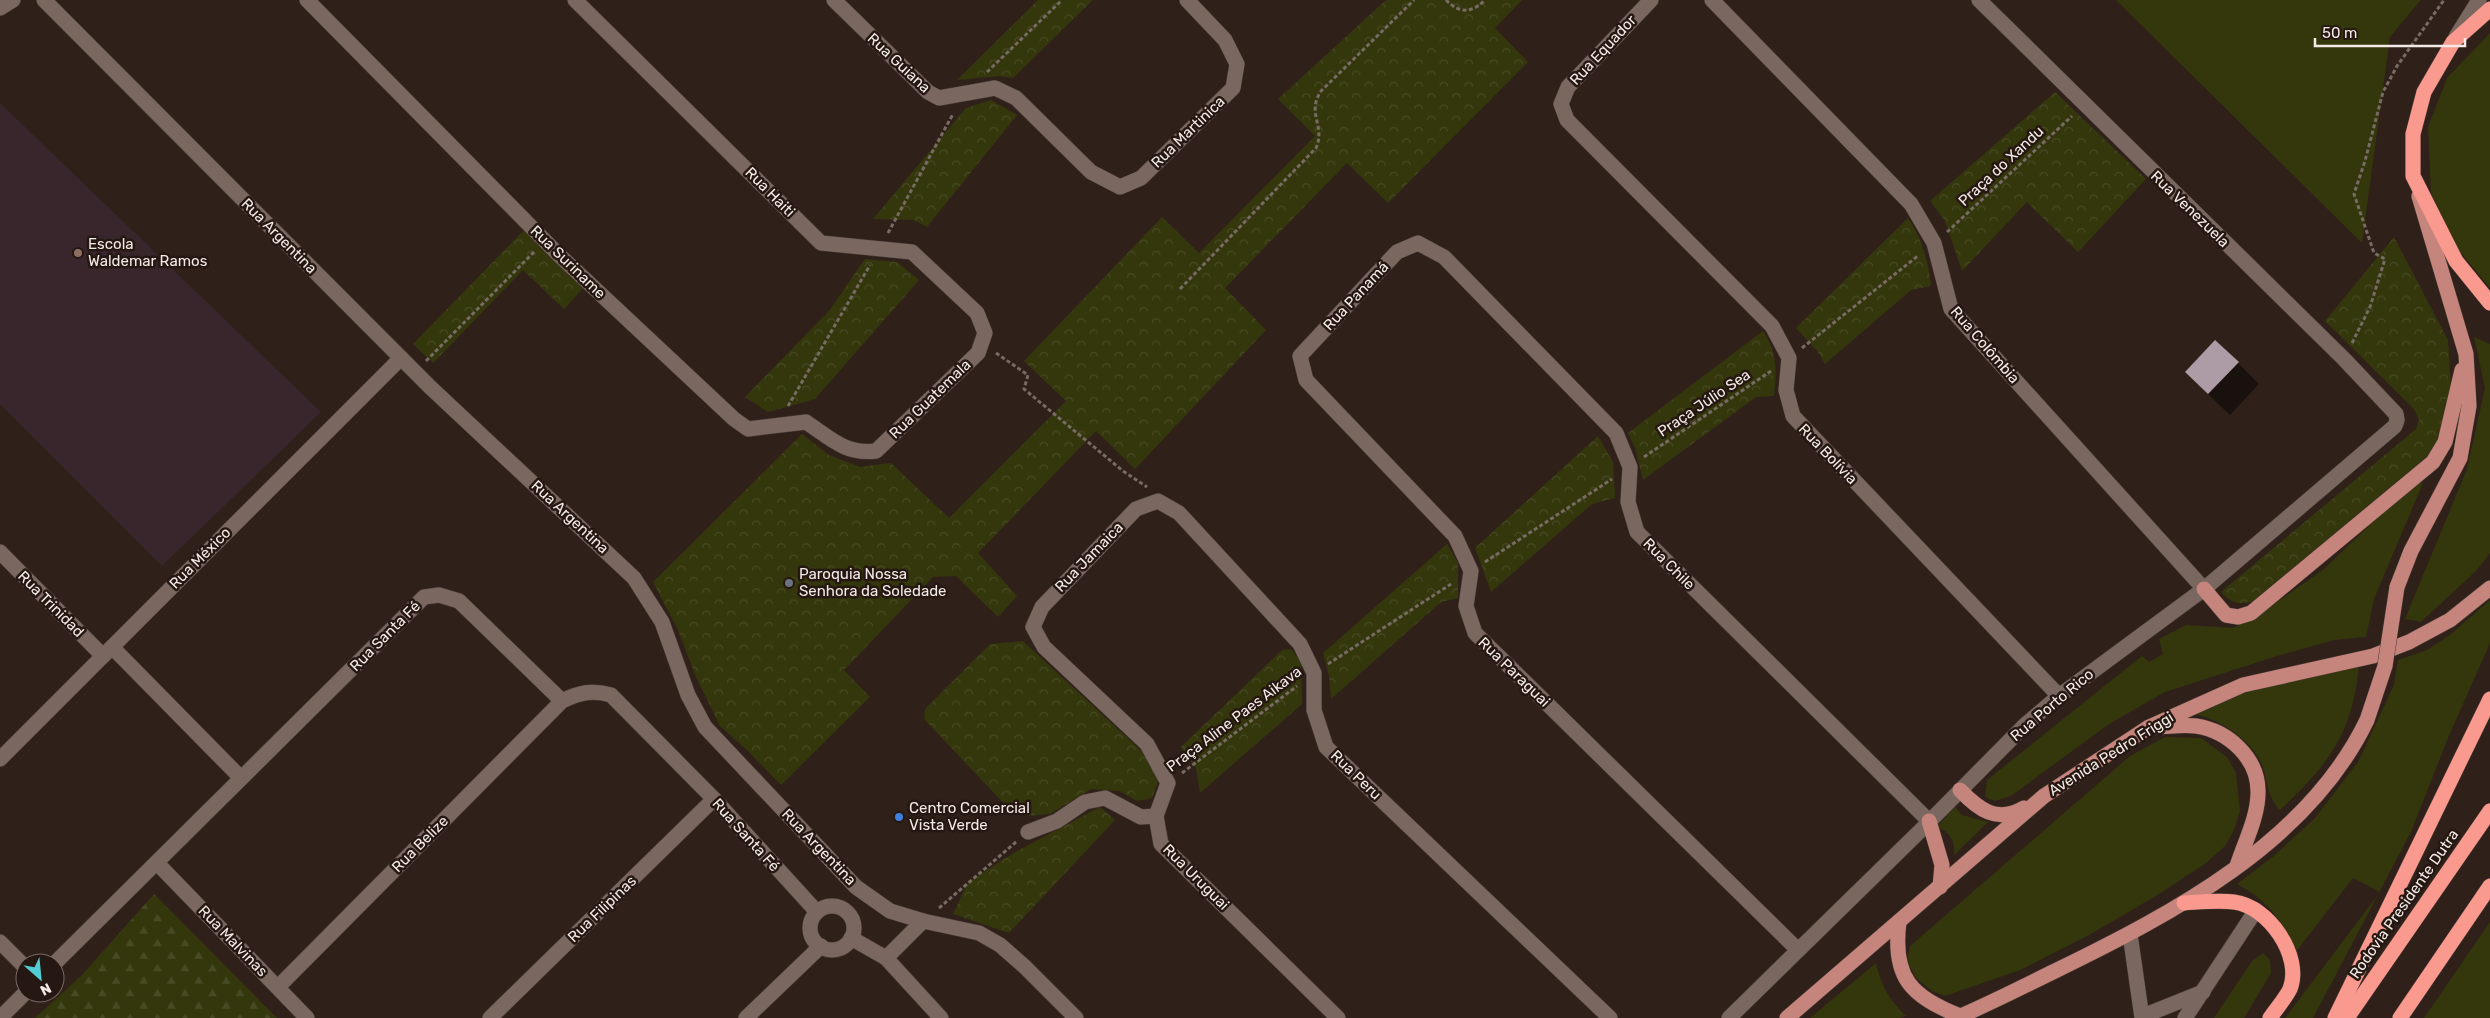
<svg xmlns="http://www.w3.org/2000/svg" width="2490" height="1018" font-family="Rubik,sans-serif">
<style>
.education{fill:#38262c}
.green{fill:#34360c}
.forest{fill:url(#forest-firs)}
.park{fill:url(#park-crowns)}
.shadow{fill:#0007}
.building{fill:#ad9ba5}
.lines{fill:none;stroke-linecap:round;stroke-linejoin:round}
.minor-casing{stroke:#483b36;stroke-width:16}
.major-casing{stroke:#483b36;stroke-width:16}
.highway-casing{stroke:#483b36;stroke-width:16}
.path{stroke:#776b64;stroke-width:3;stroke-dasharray:4 2.5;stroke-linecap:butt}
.minor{stroke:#796760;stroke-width:15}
.major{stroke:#c6857c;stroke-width:15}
.highway{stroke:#fa998e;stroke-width:15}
.major-bridge-casing{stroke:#483b36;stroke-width:16;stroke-linecap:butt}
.major-bridge{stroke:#c6857c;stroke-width:15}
.education-dot{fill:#8d6e63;stroke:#251711;stroke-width:2}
.worship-dot{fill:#6b7280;stroke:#251711;stroke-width:2}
.shop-dot{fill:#3f7fe0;stroke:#251711;stroke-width:2}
.labels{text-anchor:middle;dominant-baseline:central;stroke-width:5;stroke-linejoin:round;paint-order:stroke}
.street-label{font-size:15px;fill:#f4eae5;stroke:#251711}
.poi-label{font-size:15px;fill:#f4eae5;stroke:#251711;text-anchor:start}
</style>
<defs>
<pattern id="forest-firs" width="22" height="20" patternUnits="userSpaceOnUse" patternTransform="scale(1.25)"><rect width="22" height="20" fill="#34360c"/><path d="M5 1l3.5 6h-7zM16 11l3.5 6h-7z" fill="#484a24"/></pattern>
<pattern id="park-crowns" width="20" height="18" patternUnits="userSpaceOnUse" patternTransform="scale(1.25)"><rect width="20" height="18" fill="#34360c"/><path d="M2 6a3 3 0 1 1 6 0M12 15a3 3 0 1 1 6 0" fill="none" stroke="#484a24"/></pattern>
</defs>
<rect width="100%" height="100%" fill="#2f211a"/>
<!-- education -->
<polygon class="education" points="0,103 321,412 162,566 0,404"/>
<!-- green -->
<g class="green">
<polygon points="2116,0 2421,0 2390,37 2362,243"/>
<polygon points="2490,33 2490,288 2458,249 2431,193 2428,127 2447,78"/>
<polygon points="2474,337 2490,344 2490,553 2477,570 2421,622 2405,619 2467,469 2485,388"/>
<polygon points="2420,482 2423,483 2374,599 2366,637 2334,640 2277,656 2165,692 2109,724 2011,796 1995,801 1985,797 1987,780 2142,656 2149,662 2163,654 2159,639 2186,625 2233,628 2251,620 2323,570 2378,517"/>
<path d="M2490 600V643L2448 738 2411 832 2313 1018H2285L2380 892 2353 878 2295 953C2285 922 2266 899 2237 884L2275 855 2315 818 2358 762 2394 685 2398 660 2427 650 2451 634Z"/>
<path d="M2359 664C2353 733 2330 763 2280 810 2267 797 2268 781 2262 765 2251 738 2215 716 2188 713L2230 695Z"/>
<polygon points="2165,737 2201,738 2227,757 2236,773 2240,811 2234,830 2225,846 2206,863 2156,896 2089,935 2020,970 1945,996 1932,991 1916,978 1907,961 1910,946 2130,756"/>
<path d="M1955 807 1962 815 1988 822 1954 855C1955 840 1951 833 1937 827Z"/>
<polygon points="2490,922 2490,1018 2424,1018"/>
<polygon points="2263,953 2270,960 2271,973 2244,1018 2214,1018 2252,961"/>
<path d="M1876 963C1881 985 1889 1000 1906 1016L1899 1018H1810Z"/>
</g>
<!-- forest -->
<polygon class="forest" points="154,894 277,1018 35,1018 82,975"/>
<!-- park -->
<g class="park">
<polygon points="1038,0 1093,0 1013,78 1000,76 957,80"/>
<polygon points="1386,0 1522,0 1495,28 1528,62 1388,203 1347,163 1225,288 1266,330 1135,469 1096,431 978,553 1017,596 998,617 956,576 933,577 844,670 870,697 781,785 748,751 720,726 696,677 678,630 653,582 802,434 829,455 860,467 891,463 949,518 1066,401 1024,361 1162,217 1199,253 1315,136 1278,99"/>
<polygon points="2055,92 2146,179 2078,252 2027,202 1962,271 1945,221 1930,201"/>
<polygon points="991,100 1017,115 927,227 914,220 873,219 966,108"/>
<path d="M1908 218C1922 239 1928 260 1931 286L1911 290 1825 364 1818 352 1796 328Z"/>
<polygon points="526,228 586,285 564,309 523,270 433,363 413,344"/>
<path d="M2394 237 2448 340 2451 387 2450 412 2435 447 2426 457 2253 601C2240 606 2229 602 2221 592L2416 429 2419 420 2414 409 2325 321Z"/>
<polygon points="865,259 897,262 919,280 815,399 768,412 745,397 829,311"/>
<path d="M1763 331C1777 352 1777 371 1774 396L1756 397 1643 480 1635 448 1628 433Z"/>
<polygon points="1598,436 1613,462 1615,498 1592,504 1491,592 1475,548"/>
<polygon points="1447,544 1458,563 1458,598 1441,602 1331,699 1329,676 1323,653"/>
<polygon points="1023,641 1147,756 1159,779 1152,798 1137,801 1120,791 1091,789 1050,814 1028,816 1010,810 924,719 925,709 990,644"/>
<polygon points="1291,649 1301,662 1302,704 1200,793 1196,768 1181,747 1282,650"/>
<polygon points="1100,807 1115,820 1009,933 953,914 968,882 1017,851"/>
</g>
<!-- shadow -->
<polygon class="shadow" points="2238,363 2259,384 2230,415 2208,394"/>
<!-- building -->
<polygon class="building" points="2215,340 2239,362 2208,394 2185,372"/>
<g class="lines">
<!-- minor casing -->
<g class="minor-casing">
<g id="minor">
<polyline points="44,0 430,387 634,578 662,622 688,695 705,727 856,887 890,911 923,921 979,933 1000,945 1025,967 1076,1018"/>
<path d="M307 0 560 256 734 419 748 429 806 422C830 438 846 455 876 451L978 353 985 333 977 313 912 252 821 243 575 0"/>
<polyline points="834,0 928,92 939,98 995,88 1016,98 1091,172 1120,187 1141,178 1233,88 1237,64 1225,40 1187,0"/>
<polyline points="1651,0 1568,87 1561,104 1567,120 1772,326 1789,358 1786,390 1793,416 2059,696"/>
<polyline points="1712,0 1911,204 1934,243 1951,309 2204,589"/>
<polyline points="0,8 13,0"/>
<polyline points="2456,37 2479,0"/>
<polyline points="0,552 103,656"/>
<polyline points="112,647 241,778"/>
<polyline points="0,759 401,358"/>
<polyline points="1028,832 1057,821 1085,802 1105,798 1141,817 1156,816"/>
<polyline points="157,863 307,1018"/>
<circle cx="832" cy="928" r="22"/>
<polyline points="2130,934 2142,1018"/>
<polyline points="851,938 886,958 941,1018"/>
<polyline points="0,942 25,967"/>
<polyline points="1798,950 1475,633 1466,606 1471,571 1455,536 1306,380 1300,356 1397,252 1418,243 1444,257 1616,433 1630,467 1628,502 1637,532 1929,821"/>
<polyline points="886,958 923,921"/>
<polyline points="55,963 424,597 439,595 459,601 562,701"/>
<path d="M278 987 562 701C580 692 592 690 611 695L714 799 817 912"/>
<polyline points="2143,1016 2203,992"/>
<polyline points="0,1018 25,993"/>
<polyline points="490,1018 714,799"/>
<polyline points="746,1018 821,946"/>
<polyline points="1338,1018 1161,844 1156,816 1168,783 1147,744 1044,647 1033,627 1042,607 1136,509 1158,501 1179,513 1300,644 1314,673 1314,710 1326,747 1610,1018"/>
<polyline points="1729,1018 1921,830 2025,725 2059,696 2204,589 2395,426 2397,420 2396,414 2344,359 1979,0"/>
<polyline points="2185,1018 2256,910"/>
</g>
</g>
<!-- major casing -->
<g class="major-casing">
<g id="major">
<polyline points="2397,587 2411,551 2460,458 2469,406 2466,354 2419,196"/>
<polyline points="2204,589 2226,615 2238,617 2251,613 2433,462 2445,442 2462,370"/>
<path d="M2154 727C2167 727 2182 724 2196 726 2229 731 2259 759 2258 793 2258 817 2244 844 2237 866"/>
<path d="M1960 790C1978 809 1997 824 2024 808"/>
<polyline points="1929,821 1942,865 1940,887"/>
<path d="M1899 922C1892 978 1911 996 1960 1016"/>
<polyline points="1787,1018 2044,796 2149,727 2243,685 2373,656 2409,642 2450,620 2490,588"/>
<path d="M1956 1018C1989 1004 2022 987 2055 971 2172 914 2308 843 2367 720"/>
</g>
</g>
<!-- highway casing -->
<g class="highway-casing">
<g id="highway">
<polyline points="2490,9 2453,42 2424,92 2413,134 2413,176 2456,261 2490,303"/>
<path d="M2184 903C2200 902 2218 900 2234 902 2268 906 2303 956 2290 989 2285 999 2276 1009 2270 1018"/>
<polyline points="2335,1018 2490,699"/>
<polyline points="2347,1018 2490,811"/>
<polyline points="2400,1018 2490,886"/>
</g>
</g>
<!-- path -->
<g class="path">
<path d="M1446 0C1459 13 1471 14 1485 0"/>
<polyline points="987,72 1062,0"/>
<polyline points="1947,232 2072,116"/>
<polyline points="888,233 953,114"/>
<path d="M1180 289 1316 148C1326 126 1306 114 1321 91L1414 0"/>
<polyline points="2352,343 2370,307 2385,259 2374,253 2354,194 2365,161 2383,92 2397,66 2444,0"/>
<polyline points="1802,348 1919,255"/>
<polyline points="996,353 1028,375 1024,389 1123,471 1147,487"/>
<polyline points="426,361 534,252"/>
<polyline points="788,406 870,265"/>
<polyline points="1644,457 1771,371"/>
<polyline points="1485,562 1612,479"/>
<polyline points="1328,664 1451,584"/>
<polyline points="1182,773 1297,686"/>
<polyline points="939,908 1016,842"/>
</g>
<!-- minor -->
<use href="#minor" class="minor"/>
<!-- major -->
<use href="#major" class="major"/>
<!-- highway -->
<use href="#highway" class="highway"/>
<!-- major-bridge casing -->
<g class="major-bridge-casing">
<polyline id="major-bridge" points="2367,720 2385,666 2397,587"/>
</g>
<!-- major-bridge -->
<use href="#major-bridge" class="major-bridge"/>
</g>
<!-- markers -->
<circle class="education-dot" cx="78" cy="253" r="5"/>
<circle class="worship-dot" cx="789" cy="583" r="5"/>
<circle class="shop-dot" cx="899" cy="817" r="5"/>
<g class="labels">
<!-- street labels -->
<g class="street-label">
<text transform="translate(1603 50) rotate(-47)">Rua Equador</text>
<text transform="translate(899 63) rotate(43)">Rua Guiana</text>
<text transform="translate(1188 132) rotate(-44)">Rua Martinica</text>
<text transform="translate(2001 166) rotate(-43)">Praça do Xandu</text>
<text transform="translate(770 192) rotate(45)">Rua Haiti</text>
<text transform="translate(2190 209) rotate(44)">Rua Venezuela</text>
<text transform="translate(279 236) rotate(45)">Rua Argentina</text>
<text transform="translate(568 262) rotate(44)">Rua Suriname</text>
<text transform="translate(1356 296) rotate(-47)">Rua Panamá</text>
<text transform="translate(1985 345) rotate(49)">Rua Colômbia</text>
<text transform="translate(930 399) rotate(-44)">Rua Guatemala</text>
<text transform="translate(1704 403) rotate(-34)">Praça Júlio Sea</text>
<text transform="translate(1828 454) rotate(46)">Rua Bolívia</text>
<text transform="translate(570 517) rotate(43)">Rua Argentina</text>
<text transform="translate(1089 557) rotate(-46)">Rua Jamaica</text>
<text transform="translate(200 558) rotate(-45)">Rua México</text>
<text transform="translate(1669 564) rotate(45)">Rua Chile</text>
<text transform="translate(51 604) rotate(45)">Rua Trinidad</text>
<text transform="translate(385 636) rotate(-45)">Rua Santa Fé</text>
<text transform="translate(1514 672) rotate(44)">Rua Paraguai</text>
<text transform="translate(2052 705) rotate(-40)">Rua Porto Rico</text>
<text transform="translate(1234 719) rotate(-37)">Praça Aline Paes Aikava</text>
<text transform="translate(2111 754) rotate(-32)">Avenida Pedro Friggi</text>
<text transform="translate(1356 775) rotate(44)">Rua Peru</text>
<text transform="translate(746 835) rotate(48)">Rua Santa Fé</text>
<text transform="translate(420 844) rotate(-45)">Rua Belize</text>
<text transform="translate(819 847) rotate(46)">Rua Argentina</text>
<text transform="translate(1196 877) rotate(45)">Rua Uruguai</text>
<text transform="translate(2404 904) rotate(-55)">Rodovia Presidente Dutra</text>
<text transform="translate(602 909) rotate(-44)">Rua Filipinas</text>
<text transform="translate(233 941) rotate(46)">Rua Malvinas</text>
</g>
<!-- poi labels -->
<g class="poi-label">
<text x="88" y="244">Escola<tspan x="88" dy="17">Waldemar Ramos</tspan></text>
<text x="799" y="574">Paroquia Nossa<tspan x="799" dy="17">Senhora da Soledade</tspan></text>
<text x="909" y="808">Centro Comercial<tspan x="909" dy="17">Vista Verde</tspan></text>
</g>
</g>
<!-- north arrow -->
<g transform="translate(40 978) rotate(153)"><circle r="24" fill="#251711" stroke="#786b66"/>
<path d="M0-4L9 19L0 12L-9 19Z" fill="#51ccd2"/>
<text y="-8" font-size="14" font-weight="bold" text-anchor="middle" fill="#f4eae5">N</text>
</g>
<!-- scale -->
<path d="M2315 38v8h150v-8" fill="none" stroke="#f4eae5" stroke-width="2.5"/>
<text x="2322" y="38" font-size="15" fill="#f4eae5" stroke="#251711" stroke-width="4" paint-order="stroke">50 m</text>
</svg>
